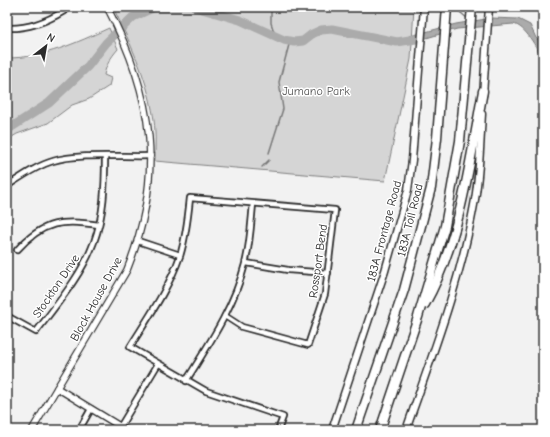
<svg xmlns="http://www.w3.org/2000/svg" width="550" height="437" font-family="'Comic Neue',sans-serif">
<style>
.green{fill:#d5d5d5;stroke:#808080}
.water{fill:#ababab;stroke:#787878}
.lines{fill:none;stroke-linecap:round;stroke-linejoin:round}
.stream{stroke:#787878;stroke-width:1.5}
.river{stroke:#ababab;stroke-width:9}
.minor-casing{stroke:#2b2b2b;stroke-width:8}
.tertiary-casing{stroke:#2b2b2b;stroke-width:8}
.secondary-casing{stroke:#2b2b2b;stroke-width:9}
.motorway-casing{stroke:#2b2b2b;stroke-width:11}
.minor{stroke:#fff;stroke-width:4.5}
.tertiary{stroke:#fff;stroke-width:5.5}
.secondary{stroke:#fff;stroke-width:6}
.motorway{stroke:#fff;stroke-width:8}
.labels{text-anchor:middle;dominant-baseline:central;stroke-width:3;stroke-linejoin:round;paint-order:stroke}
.park-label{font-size:12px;fill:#565656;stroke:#fff}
.street-label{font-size:12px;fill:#2b2b2b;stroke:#fff}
</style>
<rect width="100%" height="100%" fill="#f2f2f2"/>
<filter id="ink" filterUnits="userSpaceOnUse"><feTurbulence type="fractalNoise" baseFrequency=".025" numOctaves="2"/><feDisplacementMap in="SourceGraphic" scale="8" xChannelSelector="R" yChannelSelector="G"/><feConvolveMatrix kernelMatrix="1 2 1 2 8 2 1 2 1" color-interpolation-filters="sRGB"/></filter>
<g filter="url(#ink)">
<!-- green -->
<g class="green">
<path d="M113 7H414L411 59 385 181 155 161C155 145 156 129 153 114 147 77 129 41 113 7Z"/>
<path d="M109 28 118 49C111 57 106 65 104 75L111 78 109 86 89 99 72 105 48 123 17 134 7 140V58C44 58 76 43 109 28Z"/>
</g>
<!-- water -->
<path class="water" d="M492 18 518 19 530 25 536 38 543 45V59C536 48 526 26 513 24L457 29 406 44V37L456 24Z"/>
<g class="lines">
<!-- stream -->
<g class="stream">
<polyline points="271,7 271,23 275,35"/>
<polyline points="454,7 468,19"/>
<polyline points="269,153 283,109 279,82 290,41"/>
<polyline points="262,167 269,160"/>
</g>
<!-- river -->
<g class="river">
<polyline points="195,7 240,20 284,40 294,42 303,41 312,34 321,30 332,29 397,42 416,39"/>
<polyline points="7,130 49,103 88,66 106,43 133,17 155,7"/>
</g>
<!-- minor casing -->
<g class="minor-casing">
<g id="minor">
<path d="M7 28C28 29 46 22 64 11L61 7"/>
<path d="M7 186C21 177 36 166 53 161 78 153 123 157 151 156"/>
<polyline points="138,241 180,255"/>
<path d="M17 250C43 221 63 219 99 225"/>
<polyline points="246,263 288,270 328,273"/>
<path d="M7 316 36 332C57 304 82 275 94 242 104 215 105 186 105 157"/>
<path d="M225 316 242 327 308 345 325 294 335 210 190 198C188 218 186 237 180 256 169 288 148 318 130 347L206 391 283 417 278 430"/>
<path d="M186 381C209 344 234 307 245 264 250 245 251 224 253 204"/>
<polyline points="120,427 158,364"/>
<polyline points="79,430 91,409"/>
</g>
</g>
<!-- tertiary casing -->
<g class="tertiary-casing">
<g id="tertiary">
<polyline points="57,388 126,430"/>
<path d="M32 430 127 270C165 175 154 96 107 7"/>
</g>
</g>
<!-- secondary casing -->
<g class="secondary-casing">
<g id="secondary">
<polyline points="483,95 489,7"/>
<polyline points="332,430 385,271 408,190 412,160 424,7"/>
<path d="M406 430C432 356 460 283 474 205 480 175 480 144 482 114"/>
</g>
</g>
<!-- motorway casing -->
<g class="motorway-casing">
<g id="motorway">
<path d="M425 304C460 242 470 161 483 91"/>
<polyline points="356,430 404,290 431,188 437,138 447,7"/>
<polyline points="380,430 418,317 445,226 460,141 472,7"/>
</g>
</g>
<!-- minor -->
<use href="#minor" class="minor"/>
<!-- tertiary -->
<use href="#tertiary" class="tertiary"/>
<!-- secondary -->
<use href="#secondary" class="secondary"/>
<!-- motorway -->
<use href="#motorway" class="motorway"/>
</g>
</g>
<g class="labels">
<!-- park labels -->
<g class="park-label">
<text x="316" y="91">Jumano Park</text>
</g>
<!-- street labels -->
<g class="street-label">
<text transform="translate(410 220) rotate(-76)">183A Toll Road</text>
<text transform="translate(384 231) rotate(-75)">183A Frontage Road</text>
<text transform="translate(318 261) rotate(-82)">Rossport Bend</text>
<text transform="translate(56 286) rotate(-56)">Stockton Drive</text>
<text transform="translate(96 299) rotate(-61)">Block House Drive</text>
</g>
</g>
<!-- margin -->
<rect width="550" height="437" fill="none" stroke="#fff" stroke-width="24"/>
<rect x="12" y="12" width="526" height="413" fill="none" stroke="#2b2b2b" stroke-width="1.5" filter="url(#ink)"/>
<!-- north arrow -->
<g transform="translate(46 46) rotate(31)" stroke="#ffffff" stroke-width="3" paint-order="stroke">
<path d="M0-3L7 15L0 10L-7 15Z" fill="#2b2b2b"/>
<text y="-6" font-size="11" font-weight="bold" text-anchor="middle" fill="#2b2b2b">N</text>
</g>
</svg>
